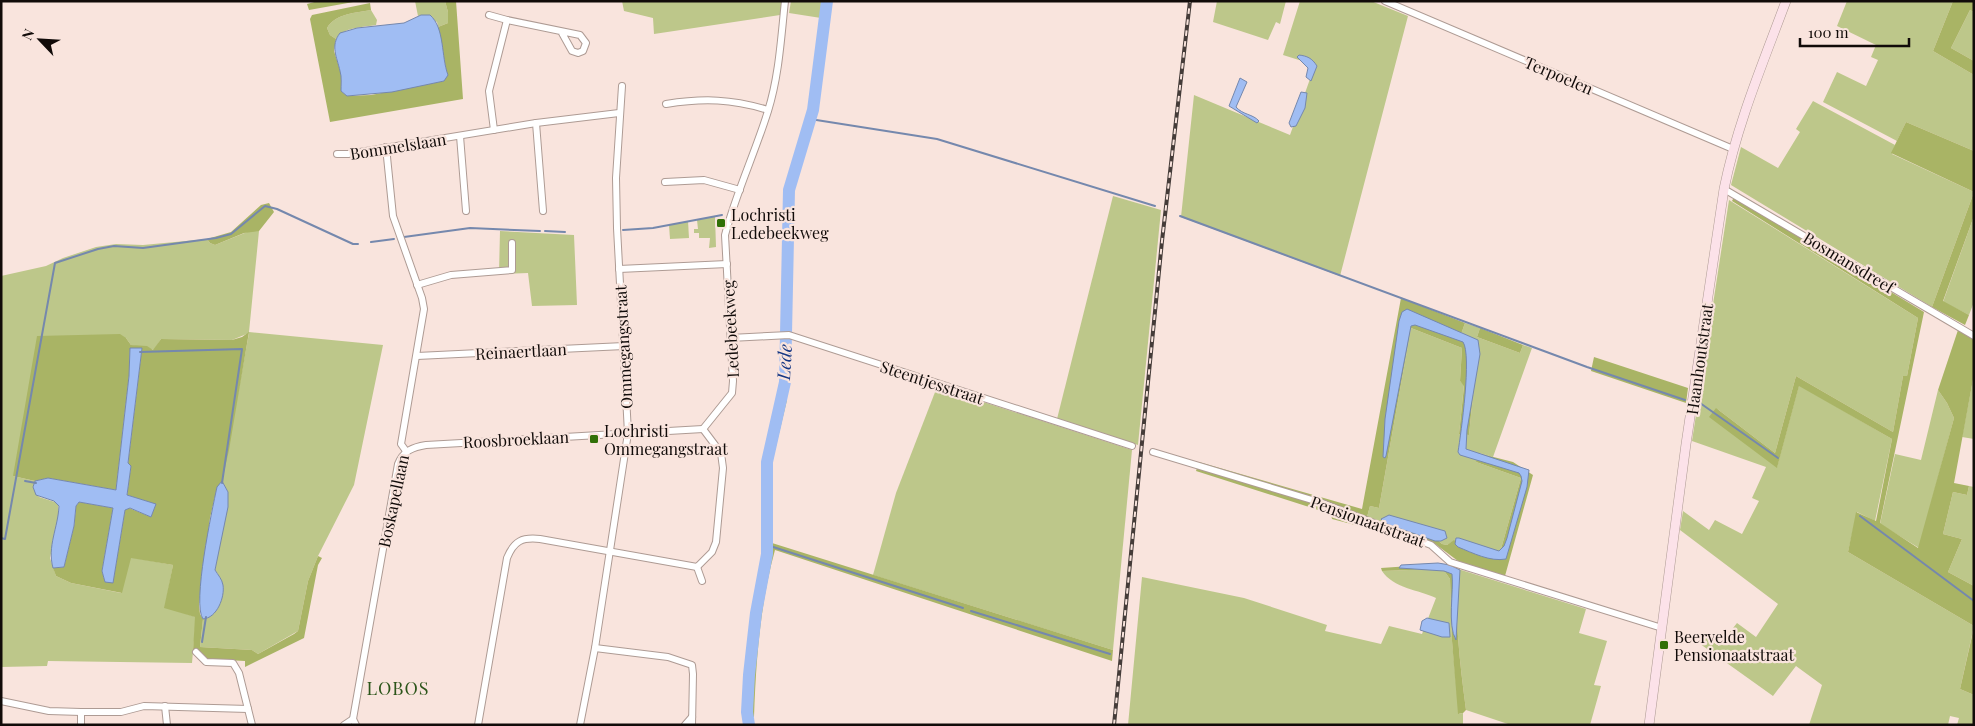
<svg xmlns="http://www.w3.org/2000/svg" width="1975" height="726" font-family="'Playfair Display',serif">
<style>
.green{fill:#bdc78a}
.forest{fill:#a9b465}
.water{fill:#a0bdf3;stroke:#7588ad}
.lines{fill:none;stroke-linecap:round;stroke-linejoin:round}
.stream{stroke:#7588ad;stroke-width:2}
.river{stroke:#a0bdf3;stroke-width:12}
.street-casing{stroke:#ae9b94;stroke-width:8}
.secondary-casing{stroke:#ae9b94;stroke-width:10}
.street{stroke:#fff;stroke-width:6}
.secondary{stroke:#fce2e9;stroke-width:9}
.rail-casing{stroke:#453c39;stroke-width:4}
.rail{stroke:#f9e4dd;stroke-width:2;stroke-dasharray:5.5;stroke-linecap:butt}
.poi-dot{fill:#317007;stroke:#f9e4dd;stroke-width:2}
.labels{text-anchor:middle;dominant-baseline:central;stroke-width:4.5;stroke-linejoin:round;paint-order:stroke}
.street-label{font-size:16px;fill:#110b09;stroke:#f9e4dd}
.poi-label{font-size:16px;fill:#110b09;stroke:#f9e4dd;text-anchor:start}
.water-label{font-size:18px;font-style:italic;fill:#153784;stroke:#f9e4dd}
.neighbourhood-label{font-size:18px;letter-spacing:1px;fill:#2c551a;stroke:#f9e4dd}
</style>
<rect width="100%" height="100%" fill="#f9e4dd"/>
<!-- green -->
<g class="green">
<polygon points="415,1 445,1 448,12 448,23 438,27 437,22 421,15 418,16"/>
<polygon points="622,1 782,1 780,15 654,34 653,18 624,11"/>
<polygon points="791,1 823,1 821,18 789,13"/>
<polygon points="1217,1 1286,1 1280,24 1276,22 1268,40 1213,22"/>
<polygon points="1300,1 1371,1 1408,16 1340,276 1181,217 1194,95 1290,135 1315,65 1283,55"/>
<polygon points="1847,1 1953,1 1933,51 1974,75 1974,151 1906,122 1897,141 1823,102 1837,72 1866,86 1878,60 1871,57 1876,45 1837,26"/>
<path d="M371 10 377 20 376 25C364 27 343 27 336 39L330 35 327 28C336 13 356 13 371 10Z"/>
<polygon points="1970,10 1974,12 1974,61 1951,48"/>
<polygon points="1813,101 1895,145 1892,154 1974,192 1932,307 1731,185 1741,147 1778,168 1800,132 1796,129"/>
<polygon points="1113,196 1161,210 1138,445 1057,419"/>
<polygon points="1729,200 1918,318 1907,376 1903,376 1893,432 1796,376 1775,453 1716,408 1777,467 1799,385 1892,439 1875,521 1857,512 1848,552 1974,626 1960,689 1974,695 1974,725 1957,725 1959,718 1950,716 1948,725 1809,725 1822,685 1796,666 1773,696 1696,641 1701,634 1719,646 1737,623 1756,637 1778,604 1680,530 1683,511 1709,530 1715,520 1742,534 1759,501 1752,498 1766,467 1692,441"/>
<polygon points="715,216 716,247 709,248 710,238 699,238 699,233 694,233 694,229 698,229 697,220"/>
<polygon points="1974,216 1974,302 1969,315 1943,302"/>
<polygon points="688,221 689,238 670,239 669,225"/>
<polygon points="252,230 259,231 249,332 383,345 354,485 318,556 308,581 298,631 258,654 252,650 200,647 203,619 208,618 218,607 221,579 215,570 228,492 222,481 249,333 232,340 161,339 154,350 131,345 126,338 13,476 35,481 33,487 39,497 58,503 59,516 50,558 56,576 71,583 121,593 130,557 173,565 165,607 196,617 192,663 48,661 47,666 1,667 1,276 46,266 63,258 96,247 116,244 143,245 207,239 210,243 215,245"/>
<polygon points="500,231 574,235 577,305 532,306 528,273 499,274"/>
<polygon points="1465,323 1480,328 1477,337 1520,353 1523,345 1532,348 1493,457 1479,453 1476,462 1521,478 1499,556 1455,540 1447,545 1442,544 1434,537 1383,519 1381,523 1367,517 1370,506 1379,508 1411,328 1462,348 1460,381 1464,385 1459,434 1469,435 1478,346 1460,337"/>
<polygon points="1974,374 1974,439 1962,437"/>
<polygon points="937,387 1132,450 1113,650 873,575 896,493"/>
<polygon points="1938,390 1947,403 1954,418 1919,548 1880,524 1895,454 1921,460"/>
<polygon points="1969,486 1974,487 1974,586 1948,572 1962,539 1943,534 1953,492 1967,495"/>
<path d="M1436 569 1445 572 1450 579 1452 641 1459 714 1463 713V725H1128L1142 577 1244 598 1327 625 1325 631 1381 644 1389 626 1422 634 1436 598C1419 590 1393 588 1382 571Z"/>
<path d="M1458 569 1586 609 1579 633 1607 641 1594 685 1601 686 1590 725H1511L1466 710C1460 663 1454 617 1458 569Z"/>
</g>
<!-- forest -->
<g class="forest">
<polygon points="318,1 359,1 309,10 307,4"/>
<path d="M445 1H456L463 99 330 122 310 19 312 15 370 3 371 10C356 13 336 13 327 28L330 35 336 39 334 51 341 73V91L347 96 371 95 444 81 446 69 438 27 448 23V12Z"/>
<polygon points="1953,1 1974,1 1974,12 1970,10 1951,48 1974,61 1974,75 1933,51"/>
<polygon points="1906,122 1974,151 1974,216 1943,301 1969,315 1965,325 1932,307 1974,192 1891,153"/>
<polygon points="1734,197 1924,312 1880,523 1918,548 1954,418 1947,403 1938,390 1958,330 1974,340 1974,374 1954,483 1969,486 1967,495 1953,492 1943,534 1962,539 1948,572 1974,586 1974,626 1848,552 1856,512 1876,521 1892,439 1799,386 1777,468 1709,417 1716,408 1775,453 1796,376 1893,432 1903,376 1907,376 1918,318 1732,201"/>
<polygon points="269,203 274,212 259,231 244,233 215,245 210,243 207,239 231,232 261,205"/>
<polygon points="1401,298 1465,323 1460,337 1478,345 1469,435 1459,434 1464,386 1460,381 1462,348 1411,328 1379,508 1370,506 1367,517 1363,516 1359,526 1332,519 1331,514 1196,471 1199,462 1362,509"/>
<polygon points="1480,328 1523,345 1520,353 1477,337"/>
<polygon points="249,332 229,450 222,481 217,488 210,518 199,605 200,614 203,619 200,647 252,650 258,654 294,634 298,631 308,581 318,556 322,558 318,565 304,638 245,667 245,661 208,659 201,652 193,651 195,617 164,608 173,565 131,558 122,593 71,583 56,576 53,568 64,567 74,526 76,506 79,502 113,508 102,571 105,582 113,582 125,510 129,508 151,517 155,504 127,495 131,466 128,463 142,348 130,349 129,376 116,490 48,478 35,481 13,476 37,336 120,334 126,338 131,345 147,346 153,350 161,339 232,340 242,337"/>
<polygon points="1594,357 1688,388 1686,403 1591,371"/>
<path d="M783 400H787L771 467 773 501 772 543 1113 650 1112 661 775 550C760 604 756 661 754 717L750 716 753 657 769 549V463Z"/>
<polygon points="1478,453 1513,462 1533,475 1505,576 1458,561 1434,543 1381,523 1383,518 1434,537 1442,544 1447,545 1454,540 1499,556 1521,478 1476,462"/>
<path d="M1425 565 1458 569C1454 617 1460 663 1466 710L1463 713 1458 714 1452 641 1450 579 1445 572 1436 569 1382 571 1381 568Z"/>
<polygon points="1974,627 1974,695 1960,689"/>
</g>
<!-- water -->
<g class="water">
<path d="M421 15H430C445 28 441 57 448 75L444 81 392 92 347 96 341 91C341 85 342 77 340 71 337 57 330 46 340 33L357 28 404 23Z"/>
<path d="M1299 55C1307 56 1312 58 1317 66L1311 81 1306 77 1308 68 1297 57Z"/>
<path d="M1240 78 1247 82 1236 107C1243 115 1253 114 1259 121L1257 123 1229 106Z"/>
<polygon points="1301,92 1307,93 1305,108 1296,126 1291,127 1289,123"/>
<path d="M1407 309 1478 340 1480 354 1467 430 1466 449 1529 470 1527 487 1506 559C1490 562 1473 553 1458 547L1455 544 1456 538H1459L1499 551 1504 546 1507 538 1522 481 1521 476 1519 473 1460 455 1458 452C1461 433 1472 355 1463 342L1415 325 1411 326 1386 456 1385 458 1383 457 1385 419 1399 321 1402 312Z"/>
<path d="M130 348H142L128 463 131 466 127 495 156 504 151 517 130 508 125 510 113 583 105 582 102 571 113 508 79 502 76 506 74 526 64 567 53 568C47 546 58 528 59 506L54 501 36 495 33 487 35 481 48 478 116 490 129 376Z"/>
<path d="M222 481 228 492V507L215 570C218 575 222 579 223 585 225 597 217 618 203 619 192 604 212 510 217 487Z"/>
<polygon points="1389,515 1445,531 1447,538 1441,541 1435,541 1384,523 1381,519"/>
<path d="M1438 563 1450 565 1460 570 1456 640C1447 625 1454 591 1452 574L1444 571 1399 568 1401 565Z"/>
<polygon points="1427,618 1449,623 1450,637 1442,637 1420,630 1422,621"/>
</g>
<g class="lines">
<!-- stream -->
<g class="stream">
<polyline points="810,119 937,139 1155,206"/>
<polyline points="1180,216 1587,367 1685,400"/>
<polyline points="623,230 653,228 722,215"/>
<polyline points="545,231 565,232"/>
<polyline points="404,237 470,228 540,231"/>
<polyline points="371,242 394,239"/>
<polyline points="140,352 242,349 222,483"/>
<polyline points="1700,403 1778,458"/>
<polyline points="25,481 36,483"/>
<polyline points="1860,516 1974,601"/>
<polyline points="1,538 5,539 55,263 98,249 114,246 143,248 216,238 231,234 265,206 277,209 353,244 358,244"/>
<polyline points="767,545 963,608"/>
<polyline points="971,611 1110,654"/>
<polyline points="202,642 206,617"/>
</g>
<!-- river -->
<polyline class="river" points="749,725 747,712 749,675 756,613 767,554 767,462 785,382 789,190 813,110 827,1"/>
<!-- street casing -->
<g class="street-casing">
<g id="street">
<polyline points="1385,1 1733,149"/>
<polyline points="489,15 507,20"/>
<path d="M666 104C704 98 732 99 768 110"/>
<polyline points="536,123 543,211"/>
<polyline points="494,130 489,91 507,20 580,35 586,43 583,51 578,53 572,51 562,33"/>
<polyline points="460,136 466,211"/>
<polyline points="386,147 393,216 422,298 424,309 401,444 406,451"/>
<polyline points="337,154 348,154 536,123 619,113"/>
<polyline points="665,182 704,180 740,190"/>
<polyline points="1724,189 1974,336"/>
<polyline points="619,269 727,264"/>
<polyline points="417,285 451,275 512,270 512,243"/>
<polyline points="730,338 789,335 1132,446"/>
<polyline points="417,356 624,346"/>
<path d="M703 429 732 393 733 381 725 235C736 193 755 153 768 111 779 76 781 38 785 1"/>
<polyline points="1153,452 1322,503 1431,545 1450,562 1662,628"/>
<polyline points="697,567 702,581"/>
<polyline points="595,648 668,657 692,665 693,674 692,725"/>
<polyline points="196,652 206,662 233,663 239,673 252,725"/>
<polyline points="1,701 49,711 81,712 121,712 144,706 248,709"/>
<polyline points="165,706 167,725"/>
<polyline points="81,725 81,712"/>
<polyline points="344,725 353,719"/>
<path d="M356 725 353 719 398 464C403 451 413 447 426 445L703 429"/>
<path d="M478 725 507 558C514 541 522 537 540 539L697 567 712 552 716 542 723 468 721 453 703 429"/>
<polyline points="580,725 595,648 628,433 617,228 616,178 622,86"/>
<polyline points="685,725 692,717"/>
</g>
</g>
<!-- secondary casing -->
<g class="secondary-casing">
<path id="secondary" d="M1649 725 1686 444 1724 189C1737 124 1763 63 1786 1"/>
</g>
<!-- street -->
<use href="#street" class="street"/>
<!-- secondary -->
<use href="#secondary" class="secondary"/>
<!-- rail casing -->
<g class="rail-casing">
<polyline id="rail" points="1114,725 1162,241 1190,1"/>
</g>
<!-- rail -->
<use href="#rail" class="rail"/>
</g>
<!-- markers -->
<g class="poi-dot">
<rect x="716" y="218" width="10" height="10" rx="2.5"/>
<rect x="589" y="434" width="10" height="10" rx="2.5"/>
<rect x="1659" y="640" width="10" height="10" rx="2.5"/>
</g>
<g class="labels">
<!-- street labels -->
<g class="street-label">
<text transform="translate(1559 75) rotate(23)">Terpoelen</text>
<text transform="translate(398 146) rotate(-9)">Bommelslaan</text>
<text transform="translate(1849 262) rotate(31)">Bosmansdreef</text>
<text transform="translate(730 329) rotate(-93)">Ledebeekweg</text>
<text transform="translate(623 347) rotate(-93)">Ommegangstraat</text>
<text transform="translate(521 351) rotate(-3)">Reinaertlaan</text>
<text transform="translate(1699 359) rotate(-82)">Haanhoutstraat</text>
<text transform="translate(932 382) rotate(18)">Steentjesstraat</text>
<text transform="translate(516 439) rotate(-3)">Roosbroeklaan</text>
<text transform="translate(393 501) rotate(-78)">Boskapellaan</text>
<text transform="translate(1368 521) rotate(20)">Pensionaatstraat</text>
</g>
<!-- poi labels -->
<g class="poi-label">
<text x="731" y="214">Lochristi<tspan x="731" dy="18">Ledebeekweg</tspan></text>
<text x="604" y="430">Lochristi<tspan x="604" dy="18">Ommegangstraat</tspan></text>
<text x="1674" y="636">Beervelde<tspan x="1674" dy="18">Pensionaatstraat</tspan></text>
</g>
<!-- water labels -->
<g class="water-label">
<text transform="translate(784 362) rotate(-87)">Lede</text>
</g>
<!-- neighbourhood labels -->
<g class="neighbourhood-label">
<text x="398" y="688">LOBOS</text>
</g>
</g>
<!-- border -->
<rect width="1975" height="726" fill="none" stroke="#110b09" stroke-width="5"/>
<!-- north arrow -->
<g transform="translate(40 40) rotate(295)" stroke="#f9e4dd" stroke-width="4" paint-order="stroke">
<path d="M0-4L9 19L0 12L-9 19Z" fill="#110b09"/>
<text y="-8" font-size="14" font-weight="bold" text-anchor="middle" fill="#110b09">N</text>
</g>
<!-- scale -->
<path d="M1800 38v8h109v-8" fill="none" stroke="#110b09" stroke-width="2.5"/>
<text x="1808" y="38" font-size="15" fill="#110b09" stroke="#f9e4dd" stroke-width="4" paint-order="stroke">100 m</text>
</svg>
